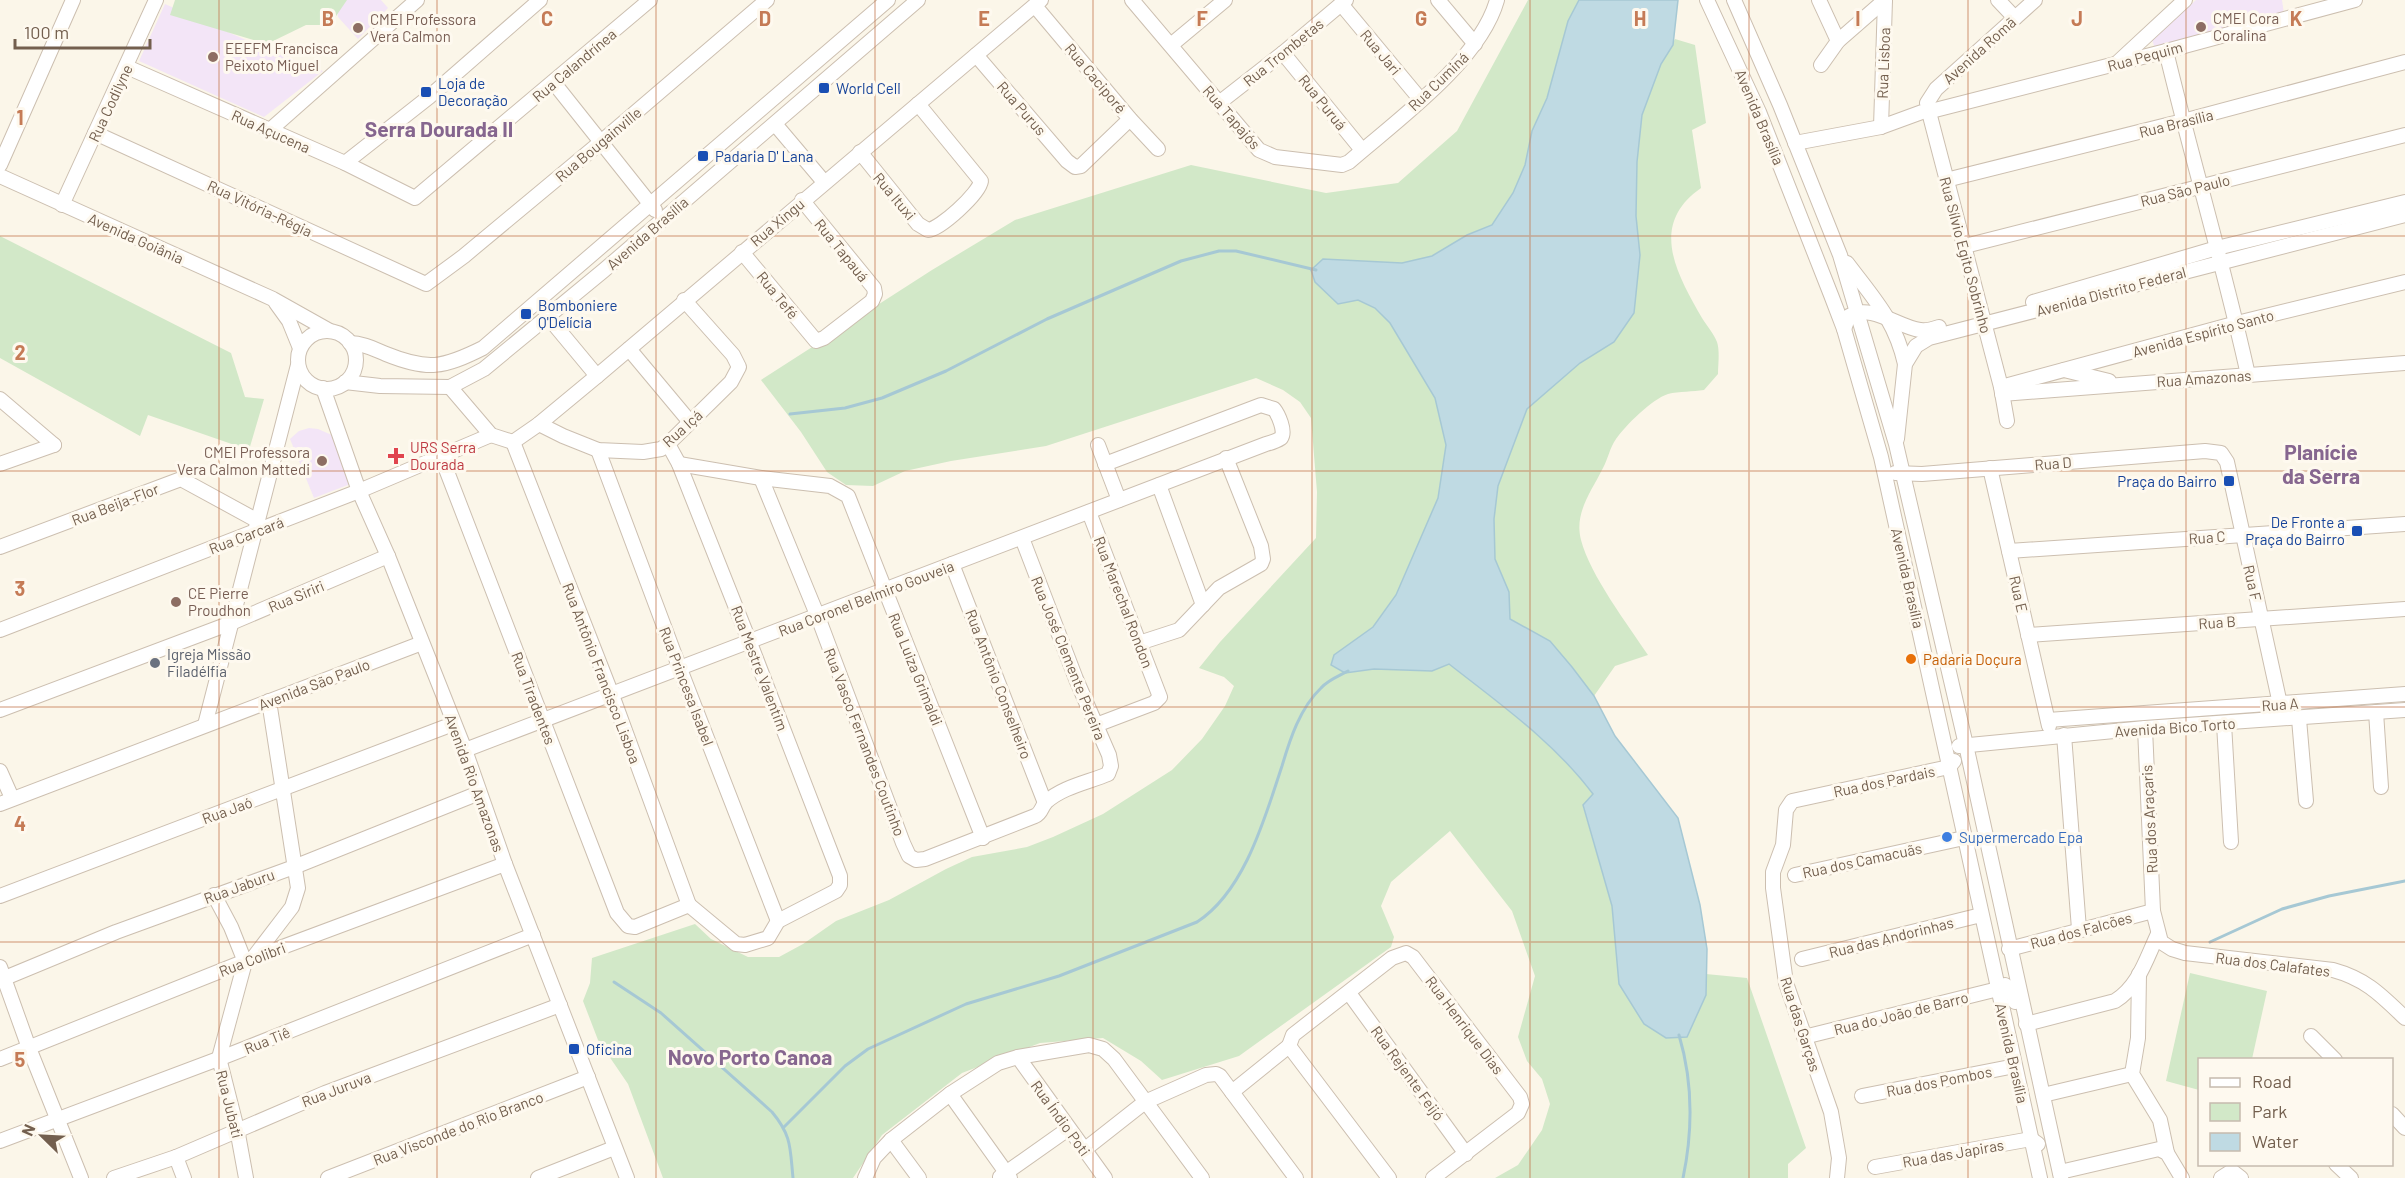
<svg xmlns="http://www.w3.org/2000/svg" width="2405" height="1178" font-family="Barlow,sans-serif">
<style>
.education{fill:#f3e5f7}
.green{fill:#d2e8c8}
.water{fill:#bfdae3;stroke:#a6c8d4;stroke-width:1.5}
.lines{fill:none;stroke-linecap:round;stroke-linejoin:round}
.stream{stroke:#a6c8d4;stroke-width:3}
.minor-casing{stroke:#ccbfb0;stroke-width:16}
.minor{stroke:#fff;stroke-width:14}
.grid{fill:none;stroke:#c57b56;stroke-width:1.5;stroke-opacity:0.55}
.education-dot{fill:#8d6e63;stroke:#fef9ef;stroke-width:2}
.transit-dot{fill:#1a4fb4;stroke:#fef9ef;stroke-width:2}
.health-dot{fill:#e0444e;stroke:#fef9ef;stroke-width:2}
.food-dot{fill:#e8710a;stroke:#fef9ef;stroke-width:2}
.worship-dot{fill:#6b7280;stroke:#fef9ef;stroke-width:2}
.shop-dot{fill:#3f7fe0;stroke:#fef9ef;stroke-width:2}
.labels{text-anchor:middle;dominant-baseline:central;stroke-width:6;stroke-linejoin:round;paint-order:stroke}
.education-label{font-size:15px;fill:#785e54;stroke:#fef9ef;text-anchor:start}
.street-label{font-size:15px;fill:#735f4e;stroke:#fef9ef}
.transit-label{font-size:15px;fill:#164399;stroke:#fef9ef;text-anchor:start}
.health-label{font-size:15px;fill:#be3a42;stroke:#fef9ef;text-anchor:start}
.worship-label{font-size:15px;fill:#5b616d;stroke:#fef9ef;text-anchor:start}
.food-label{font-size:15px;fill:#c56008;stroke:#fef9ef;text-anchor:start}
.shop-label{font-size:15px;fill:#366cbe;stroke:#fef9ef;text-anchor:start}
.district-label{font-size:21px;font-weight:bold;fill:#86668f;stroke:#fef9ef}
.grid-label{font-size:20px;text-anchor:middle;font-weight:bold;fill:#c57b56;stroke:#fef9ef;stroke-width:6;stroke-linejoin:round;paint-order:stroke}
</style>
<rect width="100%" height="100%" fill="#fbf6e9"/>
<!-- education -->
<g class="education">
<polygon points="336,0 381,0 388,8 358,39 338,17"/>
<polygon points="2196,0 2282,0 2284,14 2155,48 2152,40"/>
<polygon points="165,4 273,52 323,71 264,117 139,61"/>
<polygon points="309,428 318,429 334,436 353,483 314,498 290,439 299,431"/>
</g>
<!-- green -->
<g class="green">
<polygon points="175,0 347,0 330,25 306,25 267,44 170,15"/>
<path d="M1528 0H1579L1568 21 1547 98 1532 131 1525 165 1513 193 1492 225 1467 235 1432 256 1402 263 1323 259 1315 282 1326 292 1358 300 1375 308 1390 323 1435 398 1446 445 1438 498 1396 595 1373 627 1334 655 1345 673 1374 669 1432 671 1449 664C1500 704 1553 742 1593 794L1583 806 1612 906 1619 984 1706 995V974L1747 978 1806 1148 1788 1164V1178H1495L1518 1165 1542 1130 1550 1104 1542 1079 1527 1061 1518 1037 1535 976 1512 911 1450 831 1391 882 1381 906 1394 937 1391 947 1239 1056 1162 1080 1141 1061 1103 1038 1040 1043 962 1073 882 1135 853 1178H663L628 1084 598 1040 583 1001 590 983 592 958 695 924 711 939 748 957H779L803 944 836 921 889 900 946 869 972 857 1027 847 1053 837 1103 814 1172 770 1202 739 1225 706 1234 686 1224 677 1199 668 1220 642 1316 538 1317 492 1311 418 1300 402 1283 390 1256 378 1046 446 951 461 905 471 873 486 846 485 827 472 801 432 761 380 932 270 1015 220 1191 165 1326 193 1398 183 1457 131Z"/>
<path d="M1675 39 1695 45 1706 123 1692 130 1701 188C1648 225 1677 274 1702 318 1707 326 1714 334 1717 342 1720 351 1718 365 1718 374L1704 390C1693 392 1679 391 1668 394 1652 399 1625 426 1616 439 1610 447 1608 459 1603 468 1591 492 1574 513 1581 540 1590 575 1628 625 1648 655L1615 666 1594 696 1550 641 1510 619 1509 592 1495 559 1494 519 1498 486 1527 409 1580 363 1614 342 1640 255 1636 216 1637 162 1642 114 1661 64Z"/>
<polygon points="0,236 231,353 245,397 264,399 249,450 148,415 140,436 0,358"/>
<polygon points="2190,973 2267,991 2252,1059 2200,1060 2199,1090 2166,1081"/>
</g>
<!-- water -->
<path class="water" d="M1579 0H1678L1673 45 1661 64 1642 115 1637 162 1636 216 1640 255 1634 313 1614 342 1580 363 1527 409 1498 486 1494 519 1495 559 1509 592 1510 619 1550 641 1572 667 1594 696 1615 736 1678 818 1700 905 1707 949 1706 995 1687 1037 1666 1038 1644 1024 1619 984 1612 906 1583 805 1593 794C1554 742 1500 704 1449 664L1432 671 1374 669 1345 673 1331 665 1334 655 1373 627 1396 595 1438 498 1446 445 1435 398 1390 323 1375 308 1358 300 1338 304 1315 282 1311 270 1323 259 1402 263 1432 256 1467 235 1492 225 1513 193 1525 165 1532 131 1547 98 1568 21Z"/>
<g class="lines">
<!-- stream -->
<g class="stream">
<polyline points="790,414 845,408 882,398 946,371 1047,319 1181,261 1219,251 1236,251 1316,270"/>
<polyline points="2210,942 2282,909 2329,896 2405,881"/>
<path d="M614 982 661 1013 772 1112C792 1136 790 1148 793 1178"/>
<path d="M1679 1035C1693 1082 1693 1130 1683 1178"/>
<path d="M784 1127 845 1066 868 1049 966 1004 1059 976 1197 922C1245 891 1265 817 1282 766 1290 739 1300 708 1321 688 1328 680 1339 676 1348 671"/>
</g>
<!-- minor casing -->
<g class="minor-casing">
<g id="minor">
<path d="M1132 0 1259 150 1275 157 1342 165 1349 162C1396 121 1480 61 1497 0"/>
<polyline points="1438,0 1475,44"/>
<polyline points="1707,0 1759,112 1831,295 1844,329 1881,457 2040,1178"/>
<polyline points="1734,0 1780,105 1840,255 1896,444 1966,745 2061,1178"/>
<polyline points="1819,0 1838,41"/>
<polyline points="1998,0 2015,18"/>
<polyline points="1341,4 1420,99"/>
<polyline points="1035,6 1130,119 1158,149"/>
<polyline points="1171,45 1225,0"/>
<path d="M2166 51C2192 160 2224 266 2248 375"/>
<polyline points="1283,53 1362,150"/>
<polyline points="976,55 1067,161 1075,167 1081,166 1130,119"/>
<polyline points="2116,64 2185,0"/>
<polyline points="1821,65 1838,41 1885,0"/>
<polyline points="127,67 345,163 415,198 650,0"/>
<polyline points="554,83 655,210"/>
<polyline points="1219,103 1283,53 1346,0"/>
<polyline points="1927,103 1936,89 2035,0"/>
<polyline points="1935,110 2166,51 2355,0"/>
<polyline points="1930,116 2001,387 2007,421"/>
<polyline points="775,124 824,182"/>
<polyline points="1881,127 1885,0"/>
<polyline points="270,130 417,0"/>
<polyline points="95,133 426,284 464,256 601,142 767,0"/>
<polyline points="1795,143 1881,127 1922,112"/>
<path d="M860 152 918 224 928 230C940 229 979 194 981 181L918 104"/>
<polyline points="345,163 429,97 540,0"/>
<polyline points="0,165 73,0"/>
<polyline points="0,176 273,299 330,331"/>
<polyline points="1946,180 2183,121 2405,62"/>
<polyline points="62,205 156,0"/>
<polyline points="1965,246 2405,135"/>
<polyline points="742,252 816,341 824,338 872,301 875,294 874,288 802,200"/>
<path d="M1847 263C1874 299 1895 320 1905 364"/>
<polyline points="2033,302 2217,248 2405,202"/>
<polyline points="276,303 289,321 300,348"/>
<polyline points="548,317 597,376"/>
<path d="M1844 329 1849 316C1871 303 1898 327 1920 330 1926 331 1933 329 1939 327"/>
<circle cx="327" cy="360" r="29"/>
<path d="M350 343C363 343 374 349 386 354 428 371 443 368 483 348L888 0"/>
<polyline points="629,349 690,422"/>
<polyline points="2064,370 2109,381"/>
<polyline points="345,382 380,386 450,387 484,369 603,271 918,0"/>
<polyline points="450,387 491,435 513,442"/>
<polyline points="2001,387 2237,323 2405,282"/>
<polyline points="323,388 359,491 388,556 465,750 505,864 627,1178"/>
<polyline points="2002,394 2405,363"/>
<polyline points="0,399 54,445"/>
<polyline points="539,424 563,436 598,450 643,452 661,449 668,444 731,382 739,367 733,355 684,300"/>
<polyline points="1897,439 1905,364 1916,346 1929,338 2405,215"/>
<polyline points="513,442 539,424 597,376 1041,0"/>
<polyline points="513,442 612,695 689,905"/>
<polyline points="1098,445 1119,500"/>
<polyline points="598,450 680,669 778,921"/>
<polyline points="441,456 617,913 628,926 635,927 689,905 736,944 745,945 768,938 778,921 836,891 840,885 840,876 750,643 679,464 668,444"/>
<polyline points="0,464 54,445"/>
<polyline points="679,464 761,478 830,486 848,496 983,838"/>
<polyline points="1990,468 2049,726"/>
<polyline points="1895,473 1922,474 2205,451 2221,453 2227,462 2280,704"/>
<path d="M761 478 818 617 903 843 909 856 916 860 925 859 1035 816C1042 813 1041 807 1046 802 1062 787 1089 782 1108 774L1111 766 1109 755 1076 679 1022 538"/>
<polyline points="1159,485 1203,605"/>
<polyline points="1089,512 1160,697 1154,703 1096,725"/>
<polyline points="0,547 181,479 258,521"/>
<polyline points="2009,551 2405,524"/>
<polyline points="952,564 1045,803"/>
<polyline points="0,630 359,491 491,435"/>
<polyline points="2028,635 2405,609"/>
<polyline points="1139,643 1179,630 1219,588 1261,564 1263,559 1261,546 1226,458"/>
<polyline points="0,710 231,623 388,556"/>
<polyline points="2376,712 2381,787"/>
<polyline points="2299,719 2306,801"/>
<polyline points="2048,720 2405,694"/>
<polyline points="2224,724 2231,842"/>
<polyline points="205,725 298,365"/>
<path d="M2145 728 2153 911 2161 942 2172 949 2185 953 2333 970C2366 979 2381 995 2405 1018"/>
<polyline points="2064,735 2079,929"/>
<polyline points="1959,746 2145,728 2405,710"/>
<path d="M465 750 1266 444C1270 443 1278 440 1281 438 1286 431 1278 414 1274 409L1261 405 1105 464"/>
<polyline points="0,771 12,798"/>
<polyline points="0,804 422,643"/>
<polyline points="1795,875 1964,838"/>
<polyline points="214,895 231,927 245,962 219,1058 237,1129 246,1178"/>
<polyline points="0,896 453,724"/>
<polyline points="2009,949 2153,911"/>
<polyline points="253,958 292,907 298,888 269,701"/>
<polyline points="1802,959 1981,915"/>
<polyline points="0,967 29,1048 81,1178"/>
<polyline points="2139,974 2138,1038 2132,1074 2160,1120 2167,1153"/>
<polyline points="0,980 116,932 294,867 479,793"/>
<polyline points="1349,993 1466,1154"/>
<path d="M2026 1024 2115 1001C2139 986 2146 959 2158 934"/>
<polyline points="2311,1036 2335,1060"/>
<polyline points="1804,1037 1998,989 2005,985 2012,990 2015,1002"/>
<polyline points="1018,1057 1105,1178"/>
<polyline points="0,1059 253,958 505,864"/>
<polyline points="1232,1092 1289,1046"/>
<polyline points="950,1094 1010,1178"/>
<polyline points="2043,1095 2132,1074"/>
<polyline points="1862,1096 2015,1066"/>
<polyline points="2392,1114 2405,1128"/>
<polyline points="891,1140 919,1178"/>
<polyline points="0,1141 226,1056 533,935"/>
<polyline points="1084,1150 1145,1102 1206,1075 1216,1074 1220,1076 1296,1178"/>
<polyline points="176,1157 184,1178"/>
<polyline points="2336,1164 2351,1178"/>
<polyline points="1875,1167 2031,1139 2038,1144"/>
<polyline points="2060,1172 2159,1149 2167,1153 2182,1178"/>
<polyline points="1000,1177 1068,1129"/>
<polyline points="114,1178 176,1157 325,1093 560,1005"/>
<polyline points="328,1178 588,1077"/>
<polyline points="538,1178 614,1148"/>
<polyline points="865,1178 874,1158 891,1140 950,1094 998,1063 1018,1057 1089,1045 1103,1049 1114,1059 1202,1178"/>
<polyline points="1389,1178 1289,1046 1293,1035 1392,958 1406,953 1413,957 1520,1097 1522,1104 1518,1113 1433,1178"/>
<polyline points="1837,1178 1839,1158 1831,1112 1786,983 1773,888 1773,872 1783,845 1786,810 1792,801 1949,767 1954,761"/>
<polyline points="2221,1178 2232,1171 2241,1178"/>
</g>
</g>
<!-- minor -->
<use href="#minor" class="minor"/>
</g>
<!-- grid -->
<path class="grid" d="M219 0V1178M437 0V1178M656 0V1178M875 0V1178M1093 0V1178M1312 0V1178M1530 0V1178M1749 0V1178M1968 0V1178M2186 0V1178M0 236H2405M0 471H2405M0 707H2405M0 942H2405"/>
<!-- markers -->
<g class="education-dot">
<circle cx="2201" cy="27" r="6"/>
<circle cx="358" cy="28" r="6"/>
<circle cx="213" cy="57" r="6"/>
<circle cx="322" cy="461" r="6"/>
<circle cx="176" cy="602" r="6"/>
</g>
<g class="transit-dot">
<rect x="818" y="82" width="12" height="12" rx="3"/>
<rect x="420" y="86" width="12" height="12" rx="3"/>
<rect x="697" y="150" width="12" height="12" rx="3"/>
<rect x="520" y="308" width="12" height="12" rx="3"/>
<rect x="2223" y="475" width="12" height="12" rx="3"/>
<rect x="2351" y="525" width="12" height="12" rx="3"/>
<rect x="568" y="1043" width="12" height="12" rx="3"/>
</g>
<path class="health-dot" d="M393 447h6v6h6v6h-6v6h-6v-6h-6v-6h6z"/>
<circle class="food-dot" cx="1911" cy="659" r="6"/>
<circle class="worship-dot" cx="155" cy="663" r="6"/>
<circle class="shop-dot" cx="1947" cy="837" r="6"/>
<g class="labels">
<!-- education labels -->
<g class="education-label">
<text x="2213" y="18">CMEI Cora<tspan x="2213" dy="17">Coralina</tspan></text>
<text x="370" y="19">CMEI Professora<tspan x="370" dy="17">Vera Calmon</tspan></text>
<text x="225" y="48">EEEFM Francisca<tspan x="225" dy="17">Peixoto Miguel</tspan></text>
<text x="310" y="452" text-anchor="end">CMEI Professora<tspan x="310" dy="17">Vera Calmon Mattedi</tspan></text>
<text x="188" y="593">CE Pierre<tspan x="188" dy="17">Proudhon</tspan></text>
</g>
<!-- street labels -->
<g class="street-label">
<text transform="translate(1979 50) rotate(-42)">Avenida Romã</text>
<text transform="translate(1283 52) rotate(-39)">Rua Trombetas</text>
<text transform="translate(1381 52) rotate(50)">Rua Jari</text>
<text transform="translate(2145 56) rotate(-15)">Rua Pequim</text>
<text transform="translate(1883 63) rotate(-88)">Rua Lisboa</text>
<text transform="translate(574 65) rotate(-40)">Rua Calandrínea</text>
<text transform="translate(1096 78) rotate(50)">Rua Caciporé</text>
<text transform="translate(1438 81) rotate(-44)">Rua Cuminá</text>
<text transform="translate(1323 102) rotate(51)">Rua Puruá</text>
<text transform="translate(110 103) rotate(-65)">Rua Codilyne</text>
<text transform="translate(1022 108) rotate(49)">Rua Purus</text>
<text transform="translate(1232 117) rotate(49)">Rua Tapajós</text>
<text transform="translate(1760 117) rotate(67)">Avenida Brasília</text>
<text transform="translate(2176 123) rotate(-14)">Rua Brasília</text>
<text transform="translate(271 131) rotate(24)">Rua Açucena</text>
<text transform="translate(598 144) rotate(-40)">Rua Bougainville</text>
<text transform="translate(2185 190) rotate(-14)">Rua São Paulo</text>
<text transform="translate(895 196) rotate(50)">Rua Ituxi</text>
<text transform="translate(260 208) rotate(25)">Rua Vitória-Régia</text>
<text transform="translate(777 222) rotate(-40)">Rua Xingu</text>
<text transform="translate(647 233) rotate(-41)">Avenida Brasília</text>
<text transform="translate(136 238) rotate(24)">Avenida Goiânia</text>
<text transform="translate(842 250) rotate(51)">Rua Tapauá</text>
<text transform="translate(1966 255) rotate(75)">Rua Sílvio Egito Sobrinho</text>
<text transform="translate(2111 291) rotate(-15)">Avenida Distrito Federal</text>
<text transform="translate(778 295) rotate(51)">Rua Tefé</text>
<text transform="translate(2203 333) rotate(-15)">Avenida Espírito Santo</text>
<text transform="translate(2204 378) rotate(-4)">Rua Amazonas</text>
<text transform="translate(682 428) rotate(-42)">Rua Içá</text>
<text transform="translate(2053 463) rotate(-5)">Rua D</text>
<text transform="translate(115 504) rotate(-21)">Rua Beija-Flor</text>
<text transform="translate(246 535) rotate(-21)">Rua Carcará</text>
<text transform="translate(2207 537) rotate(-4)">Rua C</text>
<text transform="translate(1908 578) rotate(77)">Avenida Brasília</text>
<text transform="translate(2253 583) rotate(77)">Rua F</text>
<text transform="translate(2019 594) rotate(77)">Rua E</text>
<text transform="translate(296 596) rotate(-23)">Rua Siriri</text>
<text transform="translate(866 598) rotate(-21)">Rua Coronel Belmiro Gouveia</text>
<text transform="translate(1124 602) rotate(69)">Rua Marechal Rondon</text>
<text transform="translate(2217 622) rotate(-4)">Rua B</text>
<text transform="translate(1069 658) rotate(68)">Rua José Clemente Pereira</text>
<text transform="translate(760 668) rotate(69)">Rua Mestre Valentim</text>
<text transform="translate(916 669) rotate(68)">Rua Luiza Grimaldi</text>
<text transform="translate(602 673) rotate(69)">Rua Antônio Francisco Lisboa</text>
<text transform="translate(314 684) rotate(-21)">Avenida São Paulo</text>
<text transform="translate(999 684) rotate(69)">Rua Antônio Conselheiro</text>
<text transform="translate(687 686) rotate(69)">Rua Princesa Isabel</text>
<text transform="translate(534 698) rotate(69)">Rua Tiradentes</text>
<text transform="translate(2280 704) rotate(-4)">Rua A</text>
<text transform="translate(2175 727) rotate(-4)">Avenida Bico Torto</text>
<text transform="translate(865 742) rotate(69)">Rua Vasco Fernandes Coutinho</text>
<text transform="translate(1884 781) rotate(-12)">Rua dos Pardais</text>
<text transform="translate(475 783) rotate(70)">Avenida Rio Amazonas</text>
<text transform="translate(227 810) rotate(-20)">Rua Jaó</text>
<text transform="translate(2149 819) rotate(-93)">Rua dos Araçaris</text>
<text transform="translate(1862 860) rotate(-12)">Rua dos Camacuãs</text>
<text transform="translate(239 886) rotate(-20)">Rua Jaburu</text>
<text transform="translate(2081 930) rotate(-15)">Rua dos Falcões</text>
<text transform="translate(1891 937) rotate(-14)">Rua das Andorinhas</text>
<text transform="translate(252 959) rotate(-21)">Rua Colibri</text>
<text transform="translate(2273 964) rotate(7)">Rua dos Calafates</text>
<text transform="translate(1901 1013) rotate(-14)">Rua do João de Barro</text>
<text transform="translate(1801 1024) rotate(72)">Rua das Garças</text>
<text transform="translate(1465 1025) rotate(53)">Rua Henrique Dias</text>
<text transform="translate(267 1040) rotate(-22)">Rua Tiê</text>
<text transform="translate(2012 1053) rotate(77)">Avenida Brasília</text>
<text transform="translate(1408 1073) rotate(54)">Rua Rejente Feijó</text>
<text transform="translate(1939 1081) rotate(-11)">Rua dos Pombos</text>
<text transform="translate(336 1089) rotate(-21)">Rua Juruva</text>
<text transform="translate(230 1104) rotate(76)">Rua Jubati</text>
<text transform="translate(1061 1118) rotate(54)">Rua Índio Poti</text>
<text transform="translate(458 1128) rotate(-21)">Rua Visconde do Rio Branco</text>
<text transform="translate(1953 1153) rotate(-10)">Rua das Japiras</text>
</g>
<!-- transit labels -->
<g class="transit-label">
<text x="438" y="83">Loja de<tspan x="438" dy="17">Decoração</tspan></text>
<text x="836" y="88">World Cell</text>
<text x="715" y="156">Padaria D' Lana</text>
<text x="538" y="305">Bomboniere<tspan x="538" dy="17">Q'Delícia</tspan></text>
<text x="2217" y="481" text-anchor="end">Praça do Bairro</text>
<text x="2345" y="522" text-anchor="end">De Fronte a<tspan x="2345" dy="17">Praça do Bairro</tspan></text>
<text x="586" y="1049">Oficina</text>
</g>
<!-- health labels -->
<g class="health-label">
<text x="410" y="447">URS Serra<tspan x="410" dy="17">Dourada</tspan></text>
</g>
<!-- worship labels -->
<g class="worship-label">
<text x="167" y="654">Igreja Missão<tspan x="167" dy="17">Filadélfia</tspan></text>
</g>
<!-- food labels -->
<g class="food-label">
<text x="1923" y="659">Padaria Doçura</text>
</g>
<!-- shop labels -->
<g class="shop-label">
<text x="1959" y="837">Supermercado Epa</text>
</g>
<!-- district labels -->
<g class="district-label">
<text x="439" y="128">Serra Dourada II</text>
<text x="2321" y="451">Planície<tspan x="2321" dy="24">da Serra</tspan></text>
<text x="750" y="1056">Novo Porto Canoa</text>
</g>
</g>
<g class="grid-label">
<text x="328" y="26">B</text>
<text x="547" y="26">C</text>
<text x="765" y="26">D</text>
<text x="984" y="26">E</text>
<text x="1202" y="26">F</text>
<text x="1421" y="26">G</text>
<text x="1640" y="26">H</text>
<text x="1858" y="26">I</text>
<text x="2077" y="26">J</text>
<text x="2296" y="26">K</text>
<text x="20" y="125">1</text>
<text x="20" y="360">2</text>
<text x="20" y="596">3</text>
<text x="20" y="831">4</text>
<text x="20" y="1067">5</text>
</g>
<!-- legend -->
<rect x="2198" y="1058" width="195" height="108" fill="#fef9ef" stroke="#c6bbaf" stroke-width="1.5"/>
<rect x="2210" y="1078" width="30" height="9" fill="#ffffff" stroke="#c6bbaf" stroke-width="1.5"/>
<text x="2252" y="1088" font-size="18" fill="#735f4e">Road</text>
<rect x="2210" y="1103" width="30" height="18" fill="#d2e8c8" stroke="#c6bbaf" stroke-width="1.5"/>
<text x="2252" y="1118" font-size="18" fill="#735f4e">Park</text>
<rect x="2210" y="1133" width="30" height="18" fill="#bfdae3" stroke="#c6bbaf" stroke-width="1.5"/>
<text x="2252" y="1148" font-size="18" fill="#735f4e">Water</text>
<!-- north arrow -->
<g transform="translate(42 1136) rotate(294)" stroke="#fef9ef" stroke-width="4.5" paint-order="stroke">
<path d="M0-4.5L10 22L0 15L-10 22Z" fill="#735f4e"/>
<text y="-9" font-size="16" font-weight="bold" text-anchor="middle" fill="#735f4e">N</text>
</g>
<!-- scale -->
<path d="M15 39v9h135v-9" fill="none" stroke="#735f4e" stroke-width="3"/>
<text x="24" y="39" font-size="18" fill="#735f4e" stroke="#fef9ef" stroke-width="4.5" paint-order="stroke">100 m</text>
</svg>
